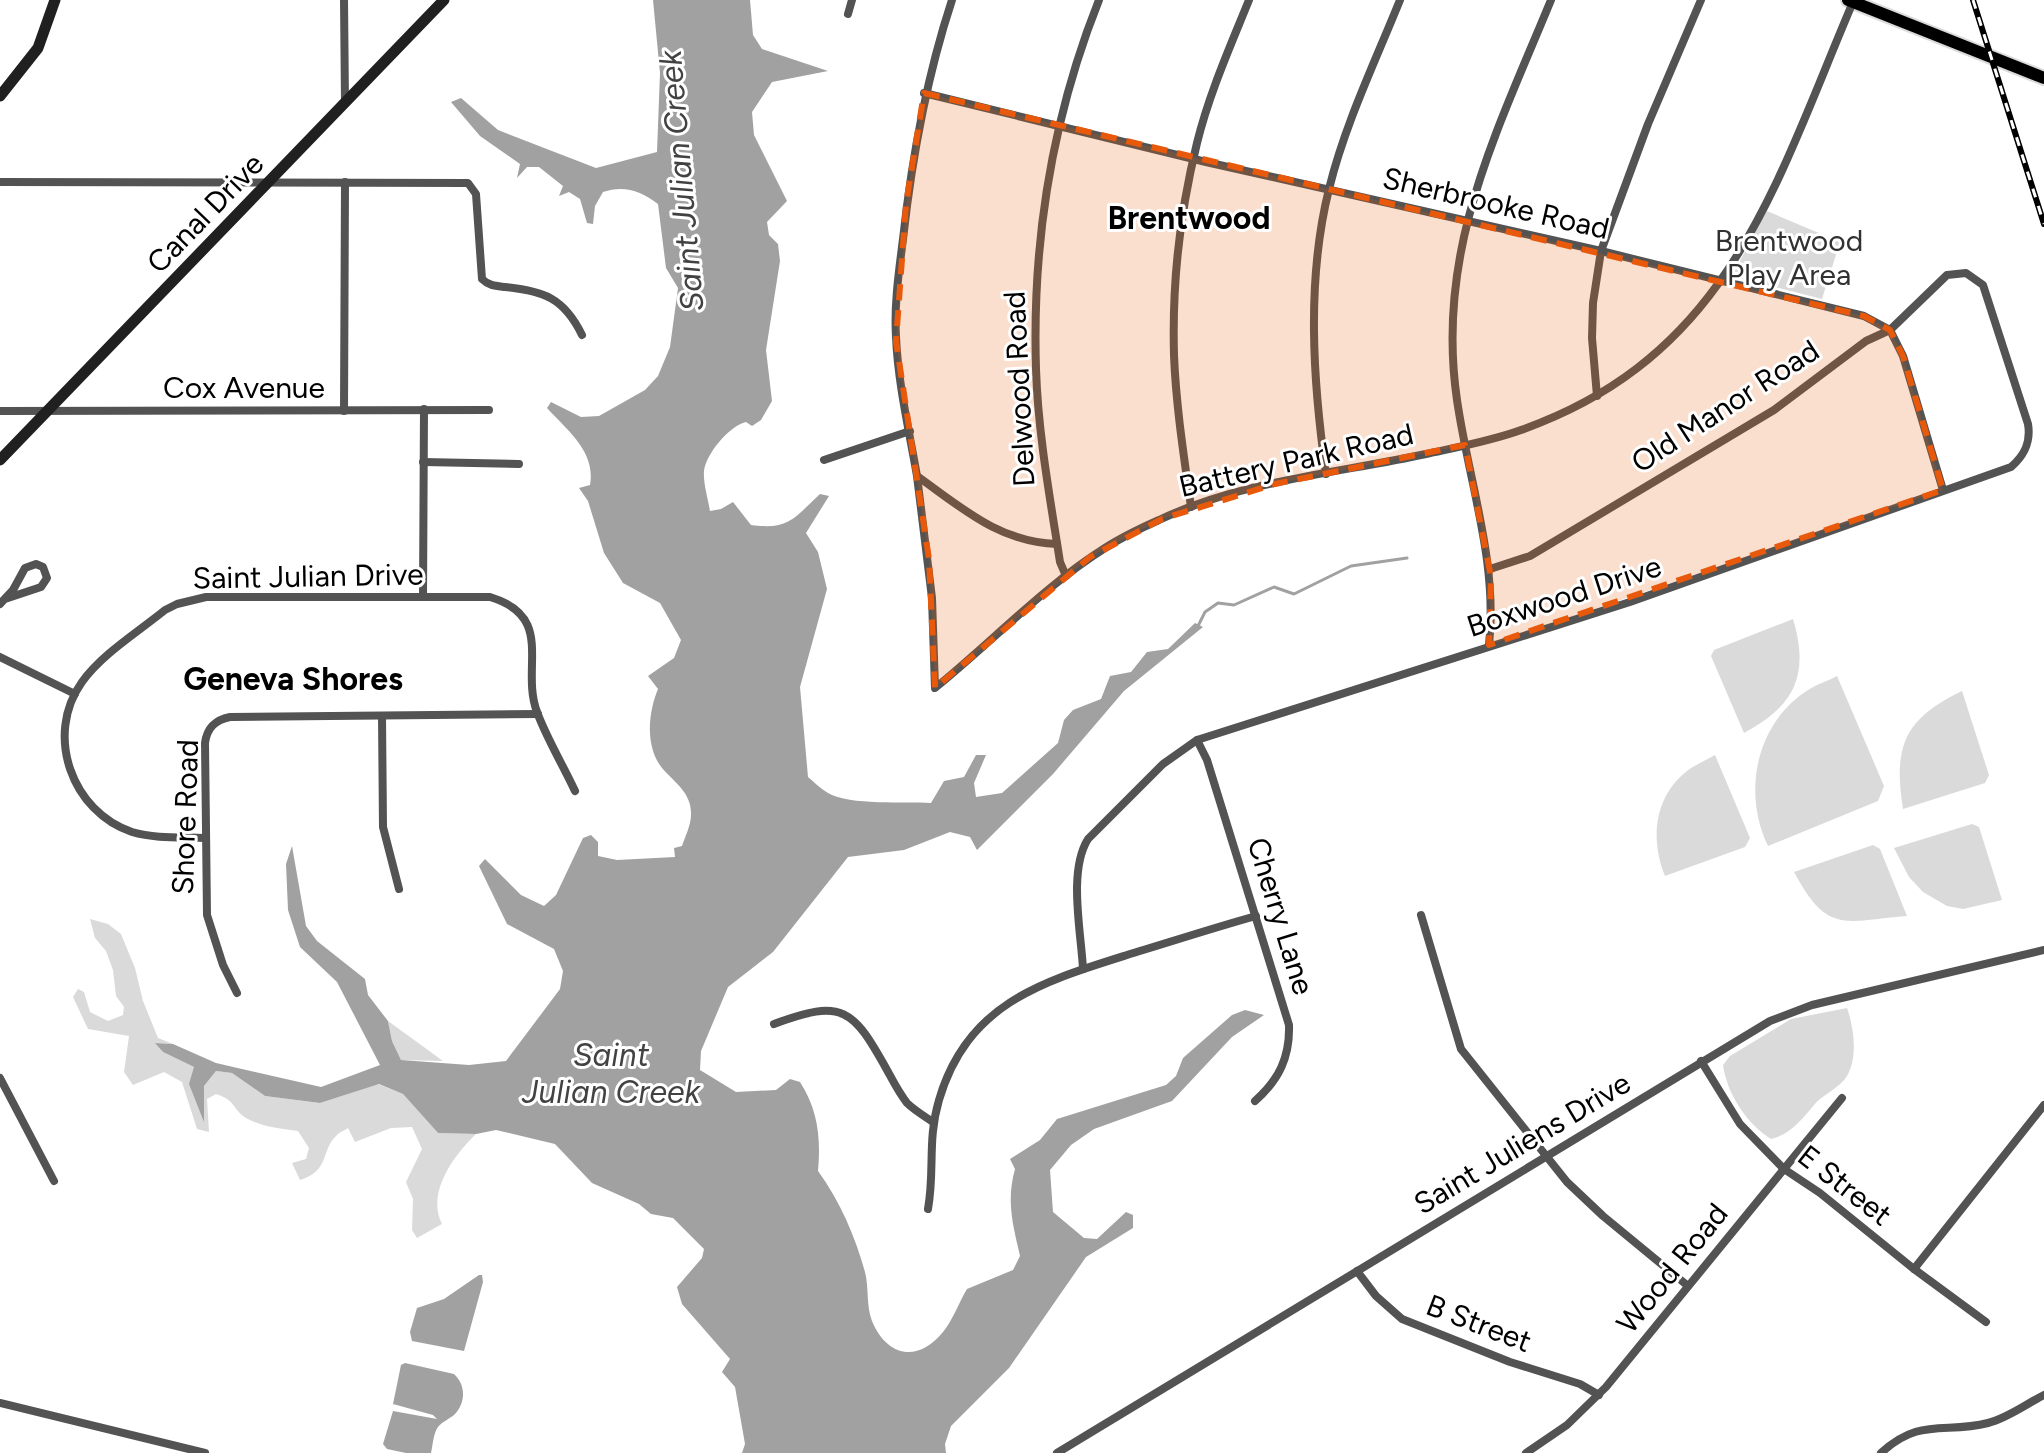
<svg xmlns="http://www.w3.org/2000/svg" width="2044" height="1453" font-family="Figtree,sans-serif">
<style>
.green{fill:#dadada}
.water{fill:#a1a1a1}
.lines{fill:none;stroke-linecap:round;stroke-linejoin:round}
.stream{stroke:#a1a1a1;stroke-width:3}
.primary-casing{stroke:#dbdbdb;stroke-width:16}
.street{stroke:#535353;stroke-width:8}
.secondary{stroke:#202020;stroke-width:11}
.primary{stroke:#000;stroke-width:12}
.rail-casing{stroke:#000;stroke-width:6}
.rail{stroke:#fff;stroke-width:3;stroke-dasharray:9;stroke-linecap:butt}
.marked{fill:#e8590c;fill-opacity:0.2;stroke:#e8590c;stroke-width:6;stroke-dasharray:16 10;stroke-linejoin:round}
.labels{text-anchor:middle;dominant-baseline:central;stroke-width:6;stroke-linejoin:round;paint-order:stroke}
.street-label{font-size:30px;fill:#000;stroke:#fff}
.park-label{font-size:30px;fill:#313131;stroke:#fff}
.water-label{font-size:32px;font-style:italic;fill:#424242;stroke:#fff}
.neighbourhood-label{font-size:32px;font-weight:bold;fill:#000;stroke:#fff}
</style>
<rect width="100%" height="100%" fill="#fff"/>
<!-- green -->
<g class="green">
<polygon points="1767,211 1840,242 1822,299 1735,277 1735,270"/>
<path d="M1793 619C1810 676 1794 706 1744 733L1711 656 1714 650Z"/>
<path d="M1837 676 1884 786 1878 801 1768 846C1742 792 1756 723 1808 690 1817 684 1828 681 1837 676Z"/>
<path d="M1962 691 1989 775 1985 783 1903 809C1893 746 1904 719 1962 691Z"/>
<path d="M1715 755 1750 838 1745 847 1665 876C1650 839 1654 797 1687 771 1695 765 1706 760 1715 755Z"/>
<polygon points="1972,824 1979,827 2002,900 1963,909 1947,906 1923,892 1909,877 1894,848"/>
<path d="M1873 845 1880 849 1907 916C1843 921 1828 935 1794 872Z"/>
<path d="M90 919 108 924 121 934 135 968 143 1001 158 1038 173 1044 156 1043 163 1052 194 1067 204 1119V1086L216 1071 232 1073 265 1096 320 1103 378 1084 403 1094 438 1133 476 1134C454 1155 426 1193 442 1224L417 1238 412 1230 413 1199 406 1182 422 1149 412 1127 391 1128 355 1142 348 1128C344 1131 339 1132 336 1136 321 1150 330 1171 300 1180L292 1163 306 1159 309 1148 298 1131C281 1129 262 1127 246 1118 232 1109 236 1100 216 1094L207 1099 209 1132 197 1129 182 1082 164 1072 133 1085 124 1072 129 1036 88 1029 73 997 78 989 84 992 90 1012 108 1021 123 1015 124 1007 116 996 113 970 106 951 95 938Z"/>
<path d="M1847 1008C1854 1028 1858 1057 1847 1076 1840 1088 1823 1094 1814 1105 1801 1120 1791 1134 1771 1139 1747 1124 1727 1094 1723 1065L1730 1056 1791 1019Z"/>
<polygon points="388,1021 443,1061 401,1060 392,1041"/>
</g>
<!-- water -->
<g class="water">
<path d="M653 0H750L753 35 762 49 828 71 772 82 752 112 754 135 787 201 767 222 769 235 778 244 780 261 766 350 772 401 761 420 752 426 746 422C729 426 706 454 704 471 703 483 708 499 710 511L721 509 733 502 751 525C789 530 793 519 820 494L829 496 806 533 818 552 827 589 800 687 808 777C814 782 821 789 828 793 850 806 905 801 931 803L944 781 964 777 976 755H986L974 783 976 797 1002 793 1058 743 1064 720 1073 710 1101 699 1110 676 1131 672 1147 652 1168 649 1195 623 1203 627 1124 691 1053 774 977 850 970 837 950 832 904 850 848 857 773 952 728 987 701 1051 700 1070 736 1092 776 1090 790 1079 800 1082C818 1110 821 1138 818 1171 840 1201 855 1236 865 1272 869 1287 866 1306 872 1321 887 1357 918 1363 943 1332 953 1320 959 1302 967 1289L1013 1270 1020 1256C1013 1225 1006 1201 1015 1169L1010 1159 1040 1140 1057 1119 1166 1085 1176 1076 1183 1058 1232 1015 1245 1010 1264 1015 1232 1037 1172 1101 1094 1129 1071 1145 1050 1170 1053 1212 1084 1238 1097 1239 1126 1212 1133 1215V1228L1086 1257 1009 1368 951 1426 945 1444 946 1453H742L745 1444 735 1387 722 1372 730 1359 682 1304 677 1287 702 1258 704 1249 673 1218 651 1214 639 1204 592 1183 555 1144 496 1130 476 1134 438 1133 403 1094 379 1084 320 1103 265 1096 232 1073 216 1071 204 1086V1122L189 1084 194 1067 163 1052 155 1043 173 1044 216 1063 321 1087 380 1065 337 982 300 947 288 910 286 864 292 846 306 926 317 941 365 979 368 995 388 1021 392 1041 401 1060 469 1065 506 1061 560 989 563 971 554 949 507 924 479 866 485 859 521 895 544 906 556 895 583 838 591 835 598 842V856L617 860 675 857 674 848 682 846C685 837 691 825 691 815 692 793 675 783 662 768 645 747 648 713 658 689L648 676 674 658 681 640 660 603 623 583 604 553 588 501 579 488 590 485C596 452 568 431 547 408L551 402 581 417 599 416 645 390 658 376 670 347 678 288 666 268 658 204C641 191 624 185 603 192L595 206 593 224 587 223 580 199 569 192 559 196 563 186 539 167H527L517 178 520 164 480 136 451 102 461 98 498 130 596 168 657 152 660 73Z"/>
<polygon points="479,1275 482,1275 483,1282 464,1351 412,1341 410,1332 417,1308 444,1299"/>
<path d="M405 1363 454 1374C466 1385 466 1403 454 1415 449 1419 442 1422 438 1427 433 1434 433 1445 431 1453H406L387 1449 383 1444 393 1411 437 1419 433 1415 393 1404 401 1365Z"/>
</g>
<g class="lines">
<!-- stream -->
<polyline class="stream" points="1198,626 1205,612 1218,603 1234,605 1274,587 1294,594 1351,566 1407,558"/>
<!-- primary casing -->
<g class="primary-casing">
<polyline id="primary" points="1848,0 2044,78"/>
</g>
<!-- street -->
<g class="street">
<polyline points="344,0 345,102"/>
<path d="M952 0C926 79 912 157 903 239 899 271 894 304 896 337 898 383 909 430 917 476 962 508 999 542 1057 544"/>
<polyline points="848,14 852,0"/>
<polyline points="924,93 1206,162 1601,251 1864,316 1890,330 1903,356 1943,490"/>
<path d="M0 182 468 183 476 194 482 279C489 286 496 286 505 287 544 291 564 298 582 335"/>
<polyline points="1597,396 1592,338 1593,303 1601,251 1648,124 1701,0"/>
<polyline points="0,411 489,410"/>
<polyline points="344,411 345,182"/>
<polyline points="824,460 910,431"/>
<polyline points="423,462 519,464"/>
<path d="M1326 474C1313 382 1306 281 1329 189 1345 124 1375 62 1400 0"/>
<path d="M917 476 932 598 935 688C992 642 1043 587 1105 548 1122 537 1141 528 1159 520 1241 481 1338 473 1426 454 1458 447 1491 441 1521 430 1730 356 1774 187 1853 2"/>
<path d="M1191 507C1184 457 1176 406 1174 355 1172 285 1180 212 1197 143 1209 94 1230 47 1249 0"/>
<path d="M1066 576 1060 562C1050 498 1038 433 1036 369 1032 242 1052 118 1099 0"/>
<polyline points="423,597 424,409"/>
<polyline points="0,604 13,590 25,568 36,564 43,567 47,578 41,587 5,599"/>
<path d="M1489 645C1498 562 1469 483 1457 400 1435 251 1496 134 1551 0"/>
<polyline points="0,657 75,694"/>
<polyline points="382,716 383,827 399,889"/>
<path d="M1197 740 1207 760 1289 1025C1290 1057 1279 1080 1255 1101"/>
<path d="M205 838C181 837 156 839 132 832 72 812 44 735 82 682 102 654 138 632 165 610L177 604 206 597H490C556 617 520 667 537 712 547 739 563 765 575 791"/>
<polyline points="1421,915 1461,1049 1567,1182 1603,1216 1688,1286"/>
<path d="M1083 969C1081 931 1068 871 1088 839L1163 764 1197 740 1630 602 2011 467C2025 455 2031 442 2028 424L1983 285 1966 273 1947 275 1890 330 1866 341 1774 410 1530 556 1490 569"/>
<path d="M237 993 223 965 207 915 205 743C207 728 215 720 230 717L538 714"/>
<path d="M774 1024C843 998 853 1009 887 1070 893 1081 899 1093 907 1103 914 1110 924 1116 933 1122"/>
<polyline points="1701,1061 1740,1124 1784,1169 1820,1193 1914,1269 1986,1322"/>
<polyline points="0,1078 54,1181"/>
<path d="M928 1209C935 1170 927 1141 939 1100 967 1004 1041 982 1127 955 1170 942 1213 928 1256 916"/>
<polyline points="1914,1269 2044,1105"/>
<polyline points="1357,1271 1376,1296 1402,1319 1510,1362 1580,1384 1599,1395"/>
<polyline points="0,1403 205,1453"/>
<polyline points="1057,1453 1770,1021 1812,1005 2044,950"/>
<polyline points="1526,1453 1567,1425 1606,1387 1842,1098"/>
<path d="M1881 1453C1920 1417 1944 1434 1988 1423 2008 1418 2026 1404 2044 1395"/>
</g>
<!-- secondary -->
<g class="secondary">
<polyline points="0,96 38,48 55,0"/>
<polyline points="0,460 444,0"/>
</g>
<!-- primary -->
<use href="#primary" class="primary"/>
<!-- rail casing -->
<g class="rail-casing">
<polyline id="rail" points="1973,0 2044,224"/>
</g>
<!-- rail -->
<use href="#rail" class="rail"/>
</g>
<!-- marked area -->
<path class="marked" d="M924 93 1864 316 1890 330 1903 356 1943 490 1489 645 1491 577 1465 445 1275 484 1162 519 1090 557 935 688 929 559 896 341 906 204Z"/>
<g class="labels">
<!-- street labels -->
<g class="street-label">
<text transform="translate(1496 203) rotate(13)">Sherbrooke Road</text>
<text transform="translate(205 213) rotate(-46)">Canal Drive</text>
<text x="244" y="387">Cox Avenue</text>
<text transform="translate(1019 389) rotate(-93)">Delwood Road</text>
<text transform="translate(1725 406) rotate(-33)">Old Manor Road</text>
<text transform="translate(1296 460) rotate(-13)">Battery Park Road</text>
<text transform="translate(308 576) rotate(-1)">Saint Julian Drive</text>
<text transform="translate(1564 596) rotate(-18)">Boxwood Drive</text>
<text transform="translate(185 817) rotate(-88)">Shore Road</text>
<text transform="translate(1281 916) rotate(73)">Cherry Lane</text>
<text transform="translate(1522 1143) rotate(-31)">Saint Juliens Drive</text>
<text transform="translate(1845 1185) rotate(38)">E Street</text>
<text transform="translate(1672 1268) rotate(-51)">Wood Road</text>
<text transform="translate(1479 1323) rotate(21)">B Street</text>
</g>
<!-- park labels -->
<g class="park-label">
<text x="1789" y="240">Brentwood<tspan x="1789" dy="34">Play Area</tspan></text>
</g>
<!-- water labels -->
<g class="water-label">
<text transform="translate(681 181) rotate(-95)">Saint Julian Creek</text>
<text x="611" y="1055">Saint<tspan x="611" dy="37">Julian Creek</tspan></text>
</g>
<!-- neighbourhood labels -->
<g class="neighbourhood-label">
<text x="1189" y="218">Brentwood</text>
<text x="293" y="679">Geneva Shores</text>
</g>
</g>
</svg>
